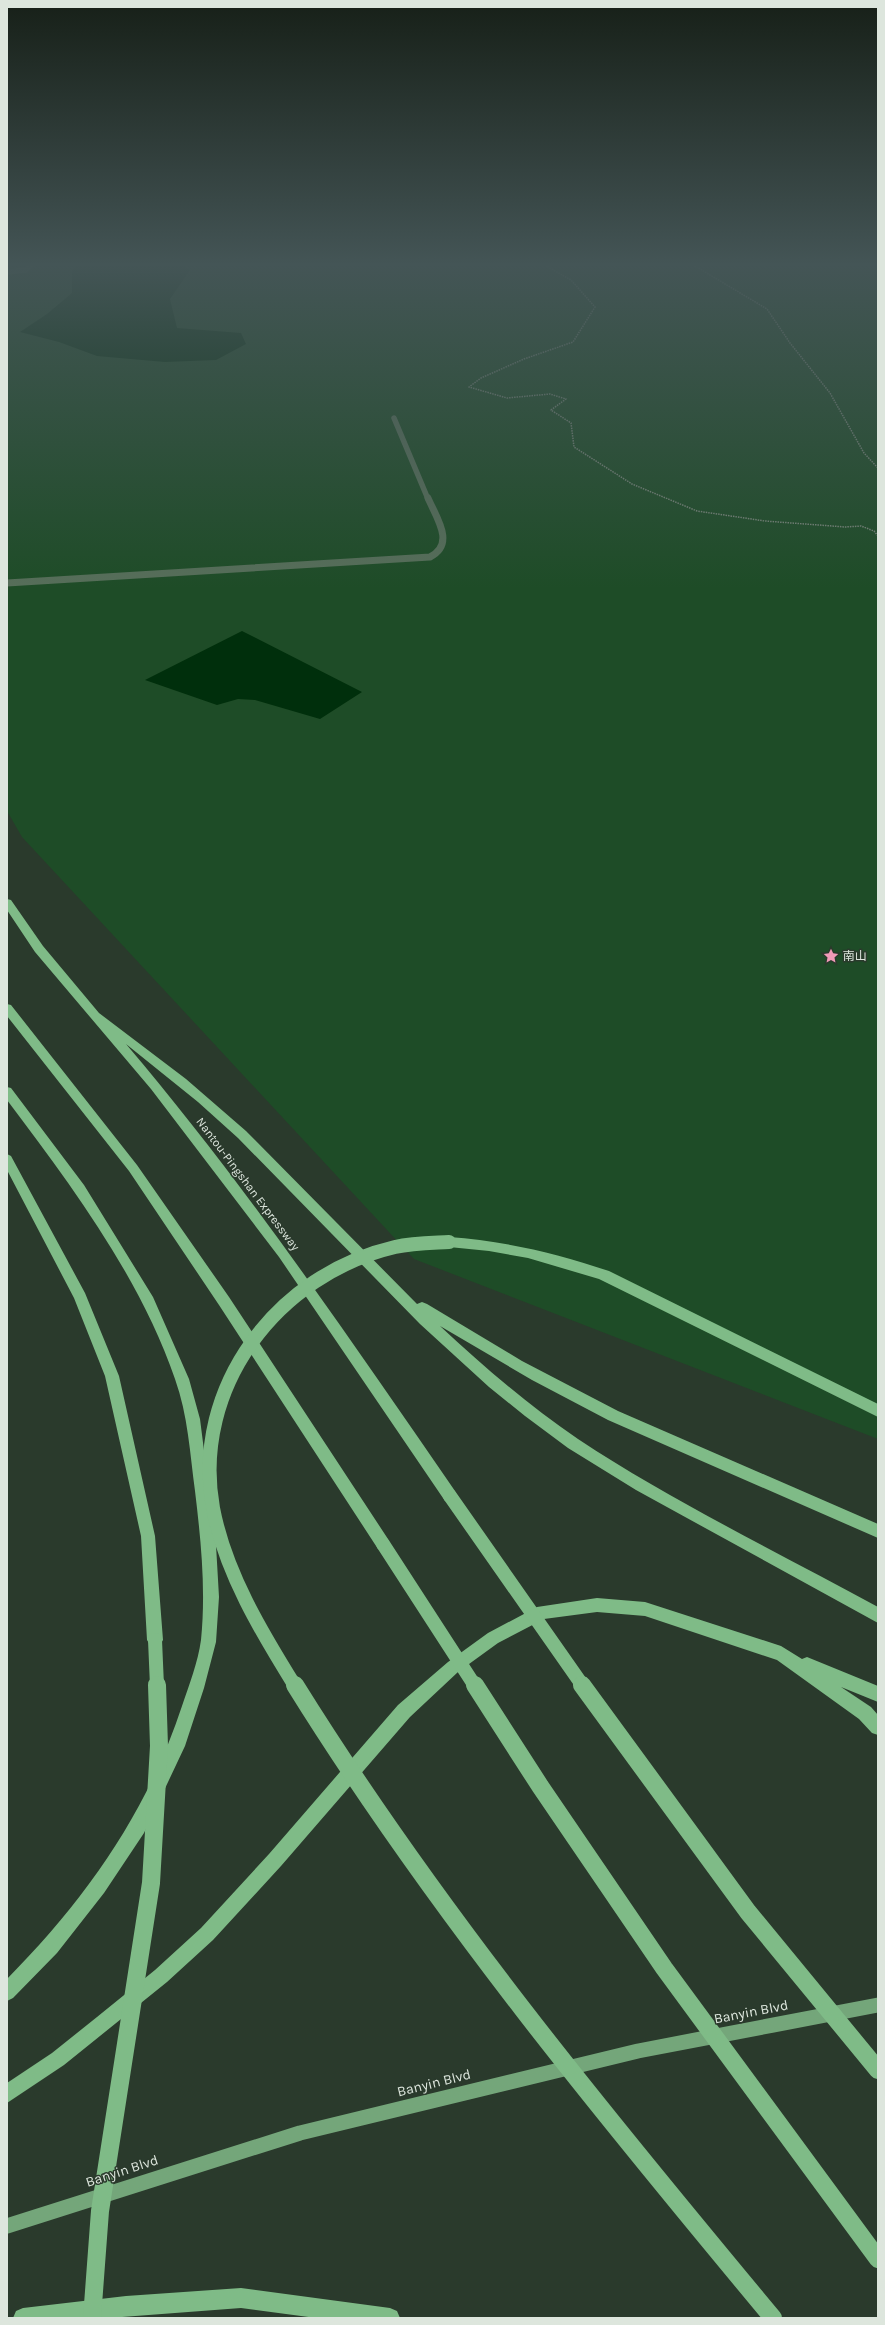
<svg xmlns="http://www.w3.org/2000/svg" width="885" height="2325" font-family="Karla,'Noto Sans SC',sans-serif">
<style>
.green{fill:#1e4c27}
.water{fill:#002f0c}
.lines{fill:none;stroke-linecap:round;stroke-linejoin:round}
.path{stroke:#778478;stroke-width:1.5;stroke-dasharray:1.5 1;stroke-linecap:butt}
.lane-far1{stroke:#566e59;stroke-width:5.5}
.lane{stroke:#566e59;stroke-width:7}
.highway{fill:#7fbb87;fill-rule:evenodd}
.primary-bridge{stroke:#74a67a;stroke-width:15}
.highway-bridge-far1{stroke:#7fbb87;stroke-width:14}
.highway-bridge{stroke:#7fbb87;stroke-width:18}
.labels{text-anchor:middle;dominant-baseline:central;stroke-width:3;stroke-linejoin:round;paint-order:stroke}
.poi-label{font-size:12px;fill:#dde6dd;stroke:#2a3a2c;text-anchor:start}
.street-label{font-size:12px;fill:#dde6dd;stroke:#2a3a2c}
.near-street-label{font-size:14px;fill:#dde6dd;stroke:#2a3a2c}
</style>
<rect width="100%" height="100%" fill="#2a3a2c"/>
<!-- green -->
<polygon class="green" points="7,263 878,263 878,1439 414,1259 22,837 7,811"/>
<!-- water -->
<g class="water">
<polygon points="75,263 177,263 190,270 170,299 177,328 241,333 246,344 216,360 165,362 97,356 59,342 20,332 47,314 72,293 72,272"/>
<polygon points="242,631 362,692 320,719 255,700 238,699 217,705 145,680"/>
</g>
<g class="lines">
<!-- path -->
<g class="path">
<polyline points="541,263 571,280 595,307 573,342 524,359 481,378 469,387 507,398 550,394 566,399 551,410 571,423 574,447 632,484 697,511 765,521 845,527 861,526 874,531 878,536"/>
<polyline points="690,263 767,309 790,343 830,393 864,453 878,468"/>
</g>
<!-- lane-far1 -->
<g class="lane-far1">
<polyline points="7,272 26,270 32,263"/>
<polyline points="394,418 428,499"/>
</g>
<!-- lane -->
<path class="lane" d="M7 583 430 557C456 544 436 517 428 498"/>
<!-- highway -->
<g class="highway">
<path d="M7 899 11 900 43 946 99 1013 186 1079 246 1131 417 1304 422 1302 427 1304 522 1361 618 1411 878 1524V1538L608 1420 532 1380 440 1326C483 1366 528 1405 578 1439 673 1502 778 1552 878 1607V1623L636 1490 568 1448 525 1416 489 1387 420 1324 238 1138 198 1102 126 1044C246 1185 350 1339 455 1491L457 1496 455 1501 450 1503 445 1501 279 1257 151 1089 35 952 7 910Z"/>
<polygon points="7,1004 11,1005 137,1165 229,1297 388,1539 390,1544 388,1549 383,1551 378,1549 219,1305 129,1171 7,1016"/>
<path d="M7 1087 11 1088 84 1185 153 1297 189 1379 200 1419 216 1545 219 1597 216 1642 204 1688 185 1746 144 1833 104 1893 57 1953 13 1998 7 2001V1979C85 1900 147 1813 182 1706 189 1685 198 1662 201 1640 206 1590 201 1541 195 1491 190 1454 188 1415 175 1379 140 1277 71 1185 7 1100Z"/>
<polygon points="7,1154 11,1156 85,1293 119,1376 155,1536 163,1640 160,1645 155,1648 150,1645 147,1640 141,1536 105,1376 74,1298 7,1170"/>
<path d="M449 1237C504 1241 556 1253 609 1271L878 1404V1417L599 1279 528 1258 489 1251 449 1247 445 1246 443 1242 445 1238Z"/>
<polygon points="597,1598 645,1602 781,1646 802,1659 807,1657 878,1686 878,1702 841,1687 871,1707 878,1715 878,1735 872,1733 859,1719 777,1660 645,1616 597,1612 544,1619 498,1643 458,1672 410,1717 281,1866 213,1940 167,1982 64,2065 7,2103 7,2083 52,2053 97,2017 155,1970 201,1928 269,1854 398,1705 448,1662 488,1633 537,1607"/>
<polygon points="241,2288 390,2308 397,2311 400,2318 316,2318 241,2308 109,2318 13,2318 16,2311 23,2308 126,2296"/>
</g>
<!-- primary-bridge -->
<polyline class="primary-bridge" points="7,2226 300,2133 638,2051 878,2005"/>
<!-- highway-bridge-far1 -->
<g class="highway-bridge-far1">
<polyline points="450,1496 583,1686"/>
<polyline points="383,1544 475,1686"/>
<polyline points="155,1640 157,1686"/>
<path d="M295 1686C262 1633 225 1572 213 1508 191 1387 278 1274 395 1247 413 1243 431 1243 449 1242"/>
</g>
<!-- highway-bridge -->
<g class="highway-bridge">
<path d="M295 1685C435 1910 604 2115 773 2318"/>
<polyline points="475,1685 540,1786 664,1968 878,2259"/>
<polyline points="582,1685 748,1912 878,2070"/>
<polyline points="92,2318 100,2211 151,1883 159,1746 157,1685"/>
</g>
</g>
<!-- sky -->
<linearGradient id="sky" x2="0" y2="1"><stop stop-color="#172018"/><stop offset="0.45" stop-color="#445556"/><stop offset="1" stop-color="#445556" stop-opacity="0"/></linearGradient>
<rect width="885" height="588" fill="url(#sky)"/>
<!-- icons -->
<defs>
<g id="sight-bare" transform="scale(1.2)"><path d="M0-6L1.8-2.2L6-1.7L2.9 1.2L3.7 5.4L0 3.3L-3.7 5.4L-2.9 1.2L-6-1.7L-1.8-2.2Z" fill="#f09ab7" stroke="#2a3a2c" stroke-width="2.5" paint-order="stroke"/></g>
</defs>
<g fill-rule="evenodd">
<use href="#sight-bare" x="831" y="956"/>
</g>
<g class="labels">
<!-- poi labels -->
<g class="poi-label">
<text x="843" y="956">南山</text>
</g>
<!-- street labels -->
<g class="street-label">
<text transform="translate(248 1184) rotate(53)">Nantou-Pingshan Expressway</text>
</g>
<!-- near-street labels -->
<g class="near-street-label">
<text transform="translate(751 2012) rotate(-11)">Banyin Blvd</text>
<text transform="translate(434 2083) rotate(-14)">Banyin Blvd</text>
<text transform="translate(122 2171) rotate(-18)">Banyin Blvd</text>
</g>
</g>
<!-- border -->
<rect width="885" height="2325" fill="none" stroke="#dde6dd" stroke-width="16"/>
</svg>
